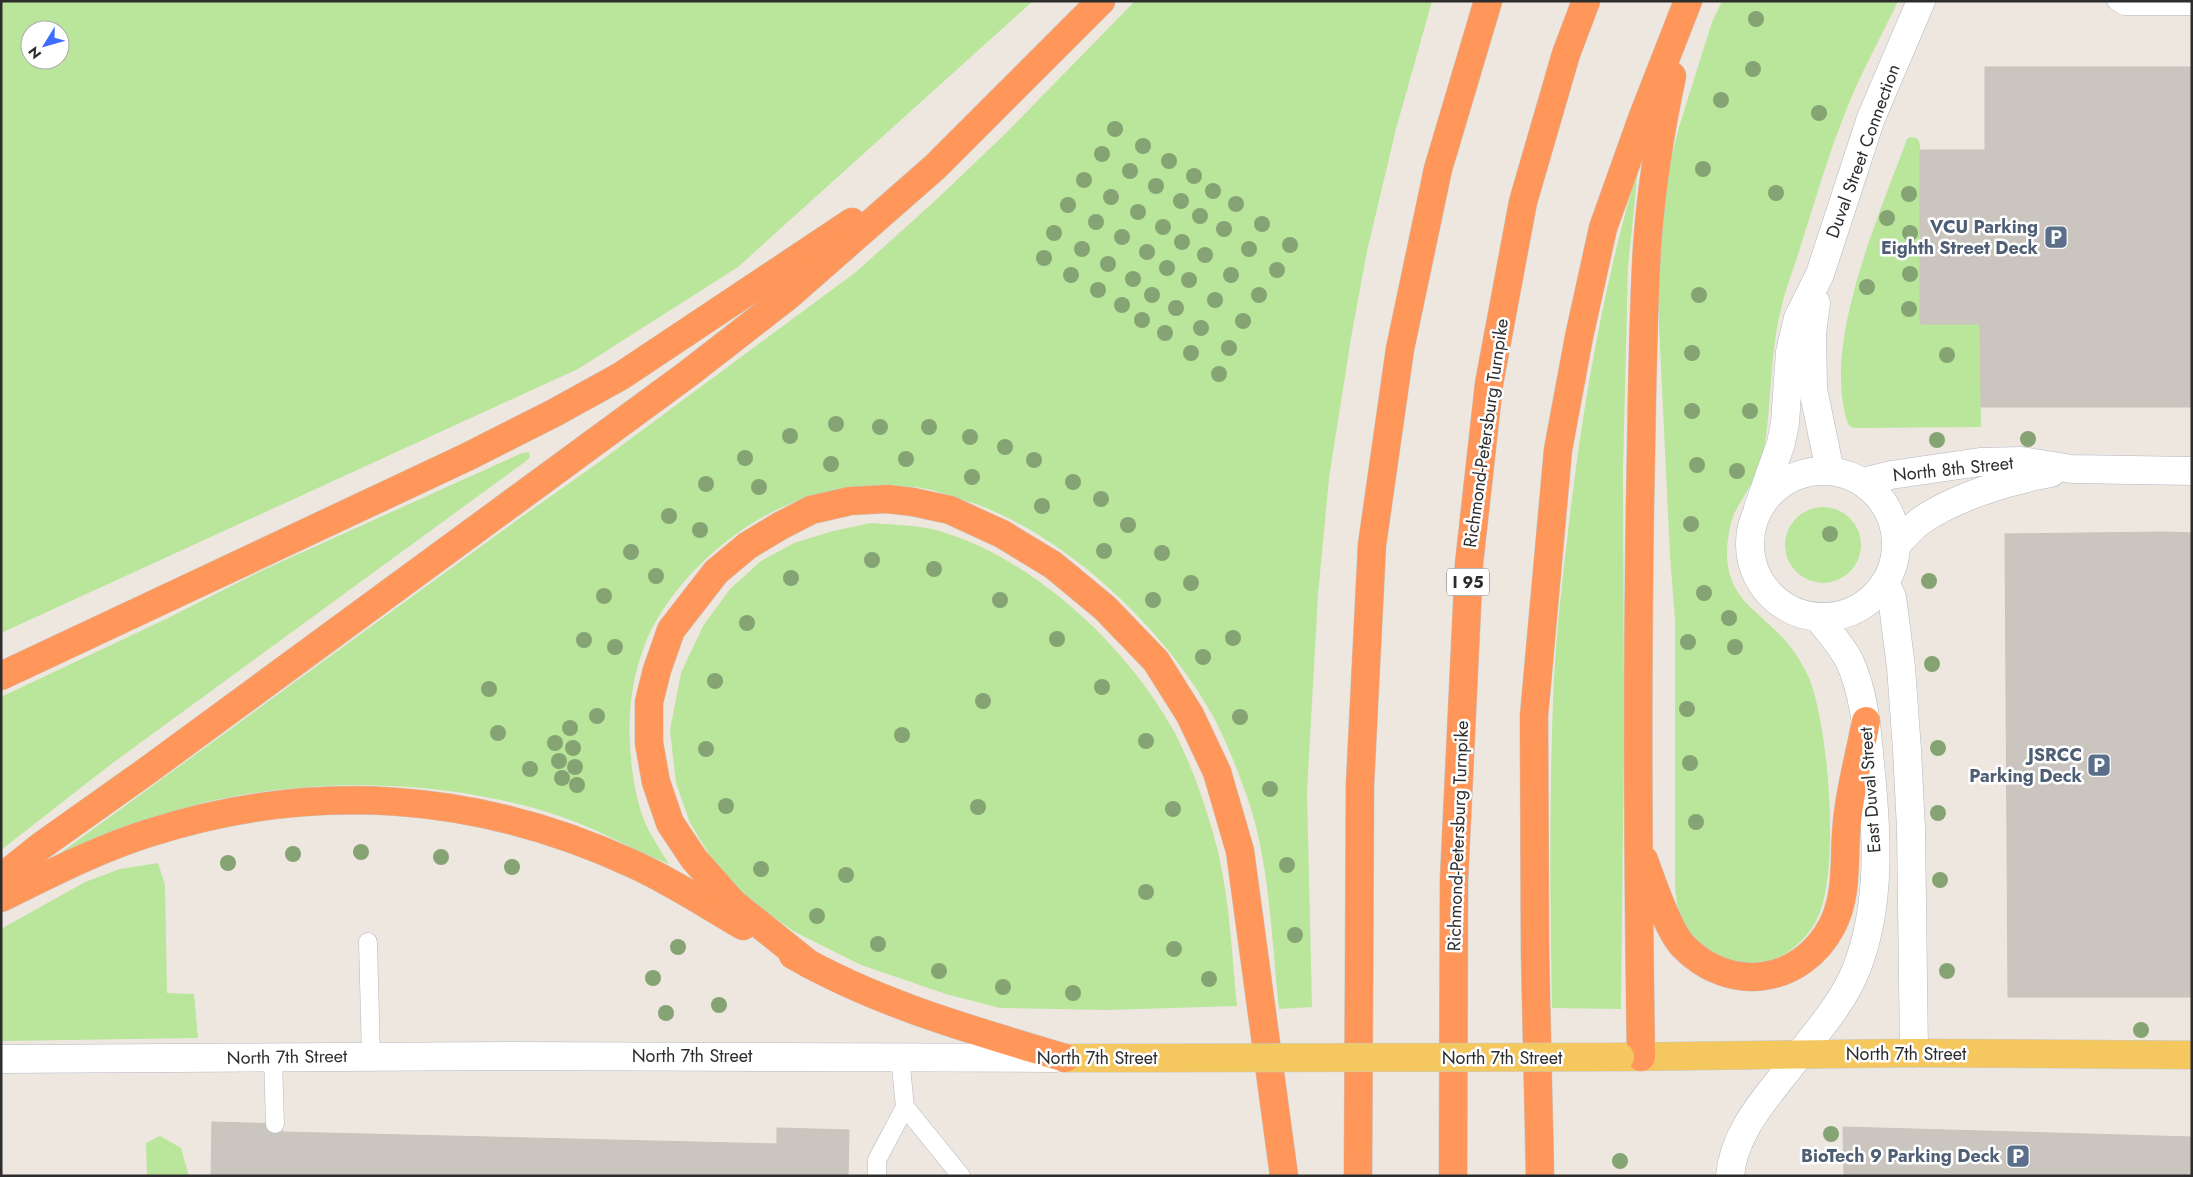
<svg xmlns="http://www.w3.org/2000/svg" width="2193" height="1177" font-family="Jost,sans-serif">
<style>
.green{fill:#b9e69b;fill-rule:evenodd}
.building{fill:#cac5be;stroke:#cac3b9}
.lines{fill:none;stroke-linecap:round;stroke-linejoin:round}
.lane-casing{stroke:#b3b7c0;stroke-width:19}
.street-casing{stroke:#b3b7c0;stroke-width:29}
.secondary-casing{stroke:#b3b7c0;stroke-width:29}
.primary-casing{stroke:#c8c8c8;stroke-width:29}
.highway-casing{stroke:#c8c8c8;stroke-width:29}
.lane{stroke:#fff;stroke-width:18}
.street{stroke:#fff;stroke-width:28}
.secondary{stroke:#fff;stroke-width:28}
.primary{stroke:#f4c85f;stroke-width:28}
.highway{stroke:#ff975a;stroke-width:28}
.primary-bridge-casing{stroke:#c8c8c8;stroke-width:29;stroke-linecap:butt}
.primary-bridge{stroke:#f4c85f;stroke-width:28}
.tree{fill:#86a473}
.labels{text-anchor:middle;dominant-baseline:central;stroke-width:5;stroke-linejoin:round;paint-order:stroke}
.shield{fill:#fff;stroke:#6c6c6c;stroke-width:1}
.shield-label{font-size:16px;font-weight:bold;fill:#2d2d2d}
.street-label{font-size:18px;fill:#2d2d2d;stroke:#fff}
.service-label{font-size:18px;font-weight:bold;fill:#4e5e75;stroke:#fff;text-anchor:end}
</style>
<rect width="100%" height="100%" fill="#eee7df"/>
<!-- green -->
<g class="green">
<path d="M1 1H1033L738 267 578 369 1 633ZM30 30H60V60H30Z"/>
<path d="M1135 1H1432L1396 129 1367 251 1351 338 1329 478 1318 595 1307 792 1312 1007 1279 1009C1272 946 1270 869 1251 809 1241 778 1228 745 1213 716 1165 629 1067 536 973 503 953 497 933 488 912 487 889 484 866 488 843 492 831 494 818 495 806 498 741 518 668 582 644 647 632 679 628 712 630 746 632 775 636 805 649 831 655 842 662 853 669 864 632 850 599 829 562 817 450 778 302 775 188 807 140 820 94 842 48 862L520 518 602 460 856 272 937 199 1006 133Z"/>
<path d="M1722 1H1898C1882 35 1863 69 1849 103 1830 149 1816 198 1801 245 1794 268 1785 290 1780 313 1769 360 1772 409 1763 456 1759 477 1743 495 1734 514 1729 527 1727 542 1727 555 1728 595 1752 607 1777 632 1790 644 1801 660 1808 676 1829 723 1840 870 1818 917 1807 941 1781 963 1754 964 1725 966 1693 947 1682 920 1677 909 1676 897 1675 885V620L1670 555 1659 326 1658 248 1668 171 1679 127 1712 22Z"/>
<path d="M1910 137 1917 138 1920 144V324H1980L1981 427 1854 428 1849 426C1819 348 1880 214 1907 139Z"/>
<path d="M1638 168 1628 267 1626 348 1623 470 1624 739 1621 1009 1552 1008C1550 898 1549 787 1554 676 1557 628 1562 580 1568 532 1582 409 1603 286 1638 168Z"/>
<polygon points="529,452 530,457 526,461 110,765 1,850 1,697 166,619 263,570 522,453"/>
<circle cx="1823" cy="545" r="38"/>
<path d="M871 523C895 525 923 525 946 533 1036 562 1124 644 1171 726 1191 761 1210 817 1219 856 1230 905 1232 957 1237 1006L1107 1010 1000 1008 946 994 861 965 793 931 738 891 714 862 690 823 676 783 670 730 681 673 703 626 730 589 761 561 794 543 833 531Z"/>
<polygon points="158,863 165,885 167,993 194,994 198,1038 1,1041 1,929 85,882 120,869"/>
<polygon points="160,1136 181,1148 189,1176 147,1176 146,1143"/>
</g>
<!-- building -->
<g class="building">
<polygon points="1985,67 2192,67 2192,407 1981,407 1980,324 1920,324 1920,150 1985,150"/>
<polygon points="2165,532 2192,533 2192,997 2008,997 2005,534"/>
<polygon points="212,1122 283,1124 282,1132 777,1144 777,1128 849,1130 848,1176 211,1176"/>
<polygon points="1843,1127 2192,1137 2192,1176 1844,1176"/>
</g>
<g class="lines">
<!-- lane casing -->
<g class="lane-casing">
<g id="lane">
<polyline points="2116,1 2124,6 2192,6"/>
<polyline points="368,942 371,1056"/>
<polyline points="273,1057 275,1124"/>
<polyline points="900,1057 905,1107 961,1176"/>
<polyline points="877,1176 877,1160 905,1107"/>
</g>
</g>
<!-- street casing -->
<g class="street-casing">
<path id="street" d="M1730 1176C1734 1128 1772 1092 1799 1055"/>
</g>
<!-- secondary casing -->
<g class="secondary-casing">
<g id="secondary">
<polyline points="1816,303 1812,334 1813,389 1830,471"/>
<circle cx="1823" cy="544" r="73"/>
<polyline points="1863,482 1891,475 1980,462 2021,461 2072,469 2192,471"/>
<polyline points="1758,508 1781,443 1785,423 1790,352 1798,318 1820,274 1871,118 1921,1"/>
<path d="M1897 544C1905 536 1913 526 1922 520 1956 497 2010 480 2051 473"/>
<polyline points="1885,583 1892,597 1901,667 1907,750 1911,829 1914,1053"/>
<path d="M1799 1055C1820 1028 1843 1002 1856 970 1882 905 1877 831 1870 764 1867 729 1864 692 1849 660 1841 645 1828 631 1818 617"/>
<polyline points="1,1059 510,1056 1055,1058"/>
</g>
</g>
<!-- primary casing -->
<g class="primary-casing">
<g id="primary">
<polyline points="1620,1057 1914,1053 2192,1055"/>
<polyline points="1065,1058 1126,1058"/>
</g>
</g>
<!-- highway casing -->
<g class="highway-casing">
<g id="highway">
<polyline points="1,676 467,457 554,413 621,376 852,222"/>
<path d="M1644 860C1652 882 1668 930 1683 946 1729 994 1801 985 1832 926 1849 893 1843 857 1847 822 1850 788 1860 754 1866 721"/>
<polyline points="1,878 41,846 148,770 689,373 788,296 935,167 1101,1"/>
<path d="M1 898C50 874 98 849 149 833 313 780 477 792 633 864 671 881 707 905 743 926"/>
<path d="M793 955C878 1004 972 1030 1065 1058"/>
<polyline points="809,964 733,903 694,859 670,823 656,782 649,743 649,702 657,670 671,630 716,572 747,546 780,526 811,510 850,501 887,499 913,502 950,510 1002,534 1053,565 1105,608 1156,661 1190,715 1217,772 1240,851 1284,1176"/>
<path d="M1641 1057C1638 873 1637 689 1640 504 1642 418 1642 333 1647 247 1651 190 1660 132 1672 76"/>
<polyline points="1358,1176 1360,784 1372,545 1400,349 1438,169 1488,1"/>
<polyline points="1453,1176 1454,880 1469,564 1489,384 1523,202 1566,54 1586,1"/>
<polyline points="1540,1176 1535,952 1534,716 1558,450 1579,337 1603,228 1643,116 1688,1"/>
</g>
</g>
<!-- lane -->
<use href="#lane" class="lane"/>
<!-- street -->
<use href="#street" class="street"/>
<!-- secondary -->
<use href="#secondary" class="secondary"/>
<!-- primary -->
<use href="#primary" class="primary"/>
<!-- highway -->
<use href="#highway" class="highway"/>
<!-- primary-bridge casing -->
<g class="primary-bridge-casing">
<polyline id="primary-bridge" points="1126,1058 1620,1057"/>
</g>
<!-- primary-bridge -->
<use href="#primary-bridge" class="primary-bridge"/>
</g>
<!-- trees -->
<g class="tree">
<circle cx="1756" cy="19" r="8"/>
<circle cx="1753" cy="69" r="8"/>
<circle cx="1721" cy="100" r="8"/>
<circle cx="1819" cy="113" r="8"/>
<circle cx="1115" cy="129" r="8"/>
<circle cx="1143" cy="146" r="8"/>
<circle cx="1102" cy="154" r="8"/>
<circle cx="1169" cy="161" r="8"/>
<circle cx="1703" cy="169" r="8"/>
<circle cx="1130" cy="171" r="8"/>
<circle cx="1194" cy="176" r="8"/>
<circle cx="1084" cy="180" r="8"/>
<circle cx="1156" cy="186" r="8"/>
<circle cx="1213" cy="191" r="8"/>
<circle cx="1776" cy="193" r="8"/>
<circle cx="1909" cy="194" r="8"/>
<circle cx="1111" cy="197" r="8"/>
<circle cx="1181" cy="201" r="8"/>
<circle cx="1236" cy="204" r="8"/>
<circle cx="1068" cy="205" r="8"/>
<circle cx="1138" cy="212" r="8"/>
<circle cx="1200" cy="216" r="8"/>
<circle cx="1887" cy="218" r="8"/>
<circle cx="1096" cy="222" r="8"/>
<circle cx="1262" cy="224" r="8"/>
<circle cx="1163" cy="227" r="8"/>
<circle cx="1224" cy="229" r="8"/>
<circle cx="1054" cy="233" r="8"/>
<circle cx="1910" cy="233" r="8"/>
<circle cx="1122" cy="237" r="8"/>
<circle cx="1182" cy="242" r="8"/>
<circle cx="1290" cy="245" r="8"/>
<circle cx="1082" cy="249" r="8"/>
<circle cx="1249" cy="249" r="8"/>
<circle cx="1147" cy="252" r="8"/>
<circle cx="1205" cy="255" r="8"/>
<circle cx="1044" cy="258" r="8"/>
<circle cx="1108" cy="264" r="8"/>
<circle cx="1167" cy="268" r="8"/>
<circle cx="1277" cy="270" r="8"/>
<circle cx="1910" cy="274" r="8"/>
<circle cx="1071" cy="275" r="8"/>
<circle cx="1231" cy="275" r="8"/>
<circle cx="1133" cy="279" r="8"/>
<circle cx="1189" cy="280" r="8"/>
<circle cx="1867" cy="287" r="8"/>
<circle cx="1098" cy="290" r="8"/>
<circle cx="1152" cy="295" r="8"/>
<circle cx="1259" cy="295" r="8"/>
<circle cx="1699" cy="295" r="8"/>
<circle cx="1215" cy="300" r="8"/>
<circle cx="1122" cy="305" r="8"/>
<circle cx="1176" cy="308" r="8"/>
<circle cx="1909" cy="309" r="8"/>
<circle cx="1142" cy="320" r="8"/>
<circle cx="1243" cy="321" r="8"/>
<circle cx="1201" cy="328" r="8"/>
<circle cx="1165" cy="333" r="8"/>
<circle cx="1229" cy="348" r="8"/>
<circle cx="1191" cy="353" r="8"/>
<circle cx="1692" cy="353" r="8"/>
<circle cx="1947" cy="355" r="8"/>
<circle cx="1219" cy="374" r="8"/>
<circle cx="1692" cy="411" r="8"/>
<circle cx="1750" cy="411" r="8"/>
<circle cx="836" cy="424" r="8"/>
<circle cx="880" cy="427" r="8"/>
<circle cx="929" cy="427" r="8"/>
<circle cx="790" cy="436" r="8"/>
<circle cx="970" cy="437" r="8"/>
<circle cx="2028" cy="439" r="8"/>
<circle cx="1937" cy="440" r="8"/>
<circle cx="1005" cy="447" r="8"/>
<circle cx="745" cy="458" r="8"/>
<circle cx="906" cy="459" r="8"/>
<circle cx="1034" cy="460" r="8"/>
<circle cx="831" cy="464" r="8"/>
<circle cx="1697" cy="465" r="8"/>
<circle cx="1737" cy="471" r="8"/>
<circle cx="972" cy="477" r="8"/>
<circle cx="1073" cy="482" r="8"/>
<circle cx="706" cy="484" r="8"/>
<circle cx="759" cy="487" r="8"/>
<circle cx="1101" cy="499" r="8"/>
<circle cx="1042" cy="506" r="8"/>
<circle cx="669" cy="516" r="8"/>
<circle cx="1691" cy="524" r="8"/>
<circle cx="1128" cy="525" r="8"/>
<circle cx="700" cy="530" r="8"/>
<circle cx="1830" cy="534" r="8"/>
<circle cx="1104" cy="551" r="8"/>
<circle cx="631" cy="552" r="8"/>
<circle cx="1162" cy="553" r="8"/>
<circle cx="872" cy="560" r="8"/>
<circle cx="934" cy="569" r="8"/>
<circle cx="656" cy="576" r="8"/>
<circle cx="791" cy="578" r="8"/>
<circle cx="1929" cy="581" r="8"/>
<circle cx="1191" cy="583" r="8"/>
<circle cx="1704" cy="593" r="8"/>
<circle cx="604" cy="596" r="8"/>
<circle cx="1000" cy="600" r="8"/>
<circle cx="1153" cy="600" r="8"/>
<circle cx="1729" cy="618" r="8"/>
<circle cx="747" cy="623" r="8"/>
<circle cx="1233" cy="638" r="8"/>
<circle cx="1057" cy="639" r="8"/>
<circle cx="584" cy="640" r="8"/>
<circle cx="1688" cy="642" r="8"/>
<circle cx="615" cy="647" r="8"/>
<circle cx="1735" cy="647" r="8"/>
<circle cx="1203" cy="657" r="8"/>
<circle cx="1932" cy="664" r="8"/>
<circle cx="715" cy="681" r="8"/>
<circle cx="1102" cy="687" r="8"/>
<circle cx="489" cy="689" r="8"/>
<circle cx="983" cy="701" r="8"/>
<circle cx="1687" cy="709" r="8"/>
<circle cx="597" cy="716" r="8"/>
<circle cx="1240" cy="717" r="8"/>
<circle cx="570" cy="728" r="8"/>
<circle cx="498" cy="733" r="8"/>
<circle cx="902" cy="735" r="8"/>
<circle cx="1146" cy="741" r="8"/>
<circle cx="555" cy="743" r="8"/>
<circle cx="573" cy="748" r="8"/>
<circle cx="1938" cy="748" r="8"/>
<circle cx="706" cy="749" r="8"/>
<circle cx="559" cy="761" r="8"/>
<circle cx="1690" cy="763" r="8"/>
<circle cx="575" cy="767" r="8"/>
<circle cx="530" cy="769" r="8"/>
<circle cx="562" cy="778" r="8"/>
<circle cx="577" cy="785" r="8"/>
<circle cx="1270" cy="789" r="8"/>
<circle cx="726" cy="806" r="8"/>
<circle cx="978" cy="807" r="8"/>
<circle cx="1173" cy="809" r="8"/>
<circle cx="1938" cy="813" r="8"/>
<circle cx="1696" cy="822" r="8"/>
<circle cx="361" cy="852" r="8"/>
<circle cx="293" cy="854" r="8"/>
<circle cx="441" cy="857" r="8"/>
<circle cx="228" cy="863" r="8"/>
<circle cx="1287" cy="865" r="8"/>
<circle cx="512" cy="867" r="8"/>
<circle cx="761" cy="869" r="8"/>
<circle cx="846" cy="875" r="8"/>
<circle cx="1940" cy="880" r="8"/>
<circle cx="1146" cy="892" r="8"/>
<circle cx="817" cy="916" r="8"/>
<circle cx="1295" cy="935" r="8"/>
<circle cx="878" cy="944" r="8"/>
<circle cx="678" cy="947" r="8"/>
<circle cx="1174" cy="949" r="8"/>
<circle cx="939" cy="971" r="8"/>
<circle cx="1947" cy="971" r="8"/>
<circle cx="653" cy="978" r="8"/>
<circle cx="1209" cy="979" r="8"/>
<circle cx="1003" cy="987" r="8"/>
<circle cx="1073" cy="993" r="8"/>
<circle cx="719" cy="1005" r="8"/>
<circle cx="666" cy="1013" r="8"/>
<circle cx="2141" cy="1030" r="8"/>
<circle cx="1831" cy="1134" r="8"/>
<circle cx="1620" cy="1161" r="8"/>
</g>
<!-- icons -->
<defs>
<g id="parking-square" transform="scale(1.25)"><rect x="-9" y="-9" width="18" height="18" rx="4" fill="#5c6f8a" stroke="#fff"/><path d="M-3.5-5.5H1a3.5 3.5 0 0 1 0 7H-1V5.5H-3.5ZM-1-3.4V-.6H.8a1.4 1.4 0 0 0 0-2.8Z" fill="#fff"/></g>
</defs>
<g fill-rule="evenodd">
<use href="#parking-square" x="2056" y="237"/>
<use href="#parking-square" x="2099" y="765"/>
<use href="#parking-square" x="2018" y="1156"/>
</g>
<g class="labels">
<!-- shield labels -->
<rect class="shield" x="1447" y="568.5" width="42" height="27" rx="4"/>
<g class="shield-label">
<text x="1468" y="582">I 95</text>
</g>
<!-- street labels -->
<g class="street-label">
<text transform="translate(1863 151) rotate(-70)">Duval Street Connection</text>
<text transform="translate(1486 433) rotate(-82)">Richmond-Petersburg Turnpike</text>
<text transform="translate(1953 469) rotate(-6)">North 8th Street</text>
<text transform="translate(1870 790) rotate(-94)">East Duval Street</text>
<text transform="translate(1458 836) rotate(-88)">Richmond-Petersburg Turnpike</text>
<text x="1906" y="1054">North 7th Street</text>
<text x="692" y="1056">North 7th Street</text>
<text transform="translate(287 1057) rotate(-1)">North 7th Street</text>
<text x="1097" y="1058">North 7th Street</text>
<text x="1502" y="1058">North 7th Street</text>
</g>
<!-- service labels -->
<g class="service-label">
<text x="2038" y="227">VCU Parking<tspan x="2038" dy="21">Eighth Street Deck</tspan></text>
<text x="2082" y="755">JSRCC<tspan x="2082" dy="21">Parking Deck</tspan></text>
<text x="2000" y="1156">BioTech 9 Parking Deck</text>
</g>
</g>
<!-- border -->
<rect width="2193" height="1177" fill="none" stroke="#2d2d2d" stroke-width="5"/>
<!-- north arrow -->
<g transform="translate(45 45) rotate(233)"><circle r="24" fill="#ffffff" stroke="#ababab"/>
<path d="M0-4L9 19L0 12L-9 19Z" fill="#3e6dfd"/>
<text y="-8" font-size="14" font-weight="bold" text-anchor="middle" fill="#2d2d2d">N</text>
</g>
</svg>
